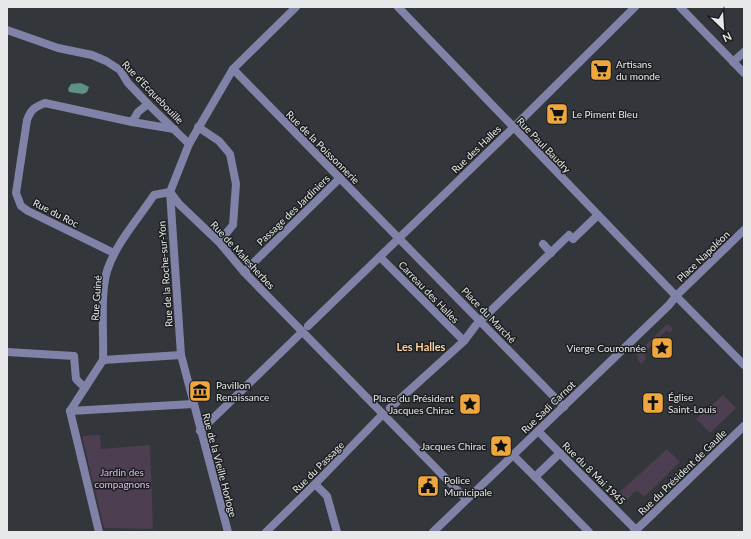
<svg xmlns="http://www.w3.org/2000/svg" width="751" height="539" font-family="Lato,sans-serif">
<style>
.green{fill:#4d3e52}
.water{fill:#5c9285}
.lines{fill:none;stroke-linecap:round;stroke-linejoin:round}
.service{stroke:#8083a7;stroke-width:8}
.pedestrian{stroke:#8083a7;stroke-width:8}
.minor{stroke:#8083a7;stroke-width:8}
.tertiary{stroke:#8083a7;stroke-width:8}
.labels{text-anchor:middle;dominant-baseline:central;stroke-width:3;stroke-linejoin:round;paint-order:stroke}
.poi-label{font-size:10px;fill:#e6e8ea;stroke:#1d1e20;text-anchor:start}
.street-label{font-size:10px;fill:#e6e8ea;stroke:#1d1e20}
.park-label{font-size:10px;fill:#e1b7f1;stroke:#1d1e20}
.neighbourhood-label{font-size:11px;font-weight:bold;fill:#fbd3a0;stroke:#1d1e20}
</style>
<rect width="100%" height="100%" fill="#33373b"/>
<!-- green -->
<g class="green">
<polygon points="667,324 673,329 670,333 667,330 645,352 646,359 641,364 637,359 638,357 636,355"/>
<polygon points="723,395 736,408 710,433 696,419"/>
<polygon points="100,435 101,449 150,445 153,529 104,528 82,436"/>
<polygon points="667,449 680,462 644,497 637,490 626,500 619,493"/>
</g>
<!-- water -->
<polygon class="water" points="81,83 89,87 87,92 83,94 69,92 68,89 71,84"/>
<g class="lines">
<!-- service -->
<polyline class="service" points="7,352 74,356 76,379 85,388"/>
<!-- pedestrian -->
<g class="pedestrian">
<polyline points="733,62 744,52"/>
<polyline points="543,244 551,253"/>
<polyline points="380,257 464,341"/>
<polyline points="308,326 513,128 635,7"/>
<polyline points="390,408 464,341 476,325 569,235 573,239 598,215"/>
<polyline points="538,431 636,530"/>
<polyline points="560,453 535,477 589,532"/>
<polyline points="513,455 535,477"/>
</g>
<!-- minor -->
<g class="minor">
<polyline points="398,7 676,296 669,305 433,532"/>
<polyline points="7,30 58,48 92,55 106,61 120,70 128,83 148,104 189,144"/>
<polyline points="233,69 564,407"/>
<polyline points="132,122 138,112 148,104"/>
<polyline points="198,127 219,141 230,154 236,184 233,225 219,242"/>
<polyline points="170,192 179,204 219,242 244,272 466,499"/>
<path d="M114 253 28 211 21 206 16 193 27 120C31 109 35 107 45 103L132 122 174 129"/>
<polyline points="244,272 340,178"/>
<polyline points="181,355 170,192 189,144 233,69 296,7"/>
<polyline points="103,360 181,355 228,532"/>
<path d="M103 360C104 334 100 294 107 271 116 243 138 219 154 195L170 192"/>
<polyline points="103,360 70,411 193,404"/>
<polyline points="70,411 99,532"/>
<polyline points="200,431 302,332"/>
<polyline points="315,484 327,496 337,532"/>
<polyline points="266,532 315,484 383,414"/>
</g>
<!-- tertiary -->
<g class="tertiary">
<polyline points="680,7 744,73"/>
<polyline points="744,230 676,296 744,365"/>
<polyline points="634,532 744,426"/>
</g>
</g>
<!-- icons -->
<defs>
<g id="supermarket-square" transform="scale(1.15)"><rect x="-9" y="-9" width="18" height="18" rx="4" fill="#efa73d" stroke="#1d1e20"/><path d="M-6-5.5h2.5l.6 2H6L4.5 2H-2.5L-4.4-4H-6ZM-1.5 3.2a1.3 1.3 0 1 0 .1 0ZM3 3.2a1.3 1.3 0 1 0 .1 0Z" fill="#111"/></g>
<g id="sight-square" transform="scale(1.15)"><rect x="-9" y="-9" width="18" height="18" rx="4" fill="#efa73d" stroke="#1d1e20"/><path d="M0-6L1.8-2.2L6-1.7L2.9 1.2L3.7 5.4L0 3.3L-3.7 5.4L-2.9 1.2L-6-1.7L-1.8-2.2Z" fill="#111"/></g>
<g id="museum-square" transform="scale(1.15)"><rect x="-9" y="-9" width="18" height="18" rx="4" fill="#efa73d" stroke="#1d1e20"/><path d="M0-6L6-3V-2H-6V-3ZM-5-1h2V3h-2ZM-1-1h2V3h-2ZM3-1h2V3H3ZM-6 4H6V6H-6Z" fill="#111"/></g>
<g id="church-square" transform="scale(1.15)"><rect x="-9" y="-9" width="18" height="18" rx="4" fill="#efa73d" stroke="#1d1e20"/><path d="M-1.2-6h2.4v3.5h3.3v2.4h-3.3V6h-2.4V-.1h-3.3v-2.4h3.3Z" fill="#111"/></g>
<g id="civic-square" transform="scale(1.15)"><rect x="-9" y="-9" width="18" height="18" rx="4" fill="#efa73d" stroke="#1d1e20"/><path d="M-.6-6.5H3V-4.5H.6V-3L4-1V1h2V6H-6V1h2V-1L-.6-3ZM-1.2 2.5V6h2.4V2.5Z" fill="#111"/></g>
</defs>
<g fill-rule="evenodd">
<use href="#supermarket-square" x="601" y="70"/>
<use href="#supermarket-square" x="557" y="114"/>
<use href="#sight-square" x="662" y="348"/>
<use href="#museum-square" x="200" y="391"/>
<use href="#church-square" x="653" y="403"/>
<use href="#sight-square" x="470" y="404"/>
<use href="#sight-square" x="501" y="446"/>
<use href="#civic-square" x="428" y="486"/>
</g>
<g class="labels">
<!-- poi labels -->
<g class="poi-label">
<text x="616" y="64">Artisans<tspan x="616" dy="12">du monde</tspan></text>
<text x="572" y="114">Le Piment Bleu</text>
<text x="646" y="348" text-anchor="end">Vierge Couronnée</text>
<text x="216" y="385">Pavillon<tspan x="216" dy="12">Renaissance</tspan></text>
<text x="668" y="397">Église<tspan x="668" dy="12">Saint-Louis</tspan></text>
<text x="454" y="398" text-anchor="end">Place du Président<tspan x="454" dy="12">Jacques Chirac</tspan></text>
<text x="486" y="446" text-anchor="end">Jacques Chirac</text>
<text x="444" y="480">Police<tspan x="444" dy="12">Municipale</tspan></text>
</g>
<!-- street labels -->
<g class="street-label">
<text transform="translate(153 92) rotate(46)">Rue d'Ecquebouille</text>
<text transform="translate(544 145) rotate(46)">Rue Paul Baudry</text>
<text transform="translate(323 147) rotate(45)">Rue de la Poissonnerie</text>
<text transform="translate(476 149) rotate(-44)">Rue des Halles</text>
<text transform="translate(293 210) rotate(-44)">Passage des Jardiniers</text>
<text transform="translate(56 213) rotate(27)">Rue du Roc</text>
<text transform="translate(243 255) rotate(47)">Rue de Malesherbes</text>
<text transform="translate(703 256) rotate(-44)">Place Napoléon</text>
<text transform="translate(165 274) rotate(-94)">Rue de la Roche-sur-Yon</text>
<text transform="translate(429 292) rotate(46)">Carreau des Halles</text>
<text transform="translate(96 298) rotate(-86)">Rue Guiné</text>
<text transform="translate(489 315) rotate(46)">Place du Marché</text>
<text transform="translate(548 407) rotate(-44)">Rue Sadi Carnot</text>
<text transform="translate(220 465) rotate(75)">Rue de la Vieille Horloge</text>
<text transform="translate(318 467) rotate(-45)">Rue du Passage</text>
<text transform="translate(682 472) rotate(-44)">Rue du Président de Gaulle</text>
<text transform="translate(594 473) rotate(45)">Rue du 8 Mai 1945</text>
</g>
<!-- park labels -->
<g class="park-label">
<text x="122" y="472">Jardin des<tspan x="122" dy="12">compagnons</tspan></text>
</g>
<!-- neighbourhood labels -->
<g class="neighbourhood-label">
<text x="421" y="346">Les Halles</text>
</g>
</g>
<!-- border -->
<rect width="751" height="539" fill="none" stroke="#e6e8ea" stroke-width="16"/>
<!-- north arrow -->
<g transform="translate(723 28) rotate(155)" stroke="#1d1e20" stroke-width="3" paint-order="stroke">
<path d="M0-3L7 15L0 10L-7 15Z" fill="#e6e8ea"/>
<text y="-6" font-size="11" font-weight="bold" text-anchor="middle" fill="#e6e8ea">N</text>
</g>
</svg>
